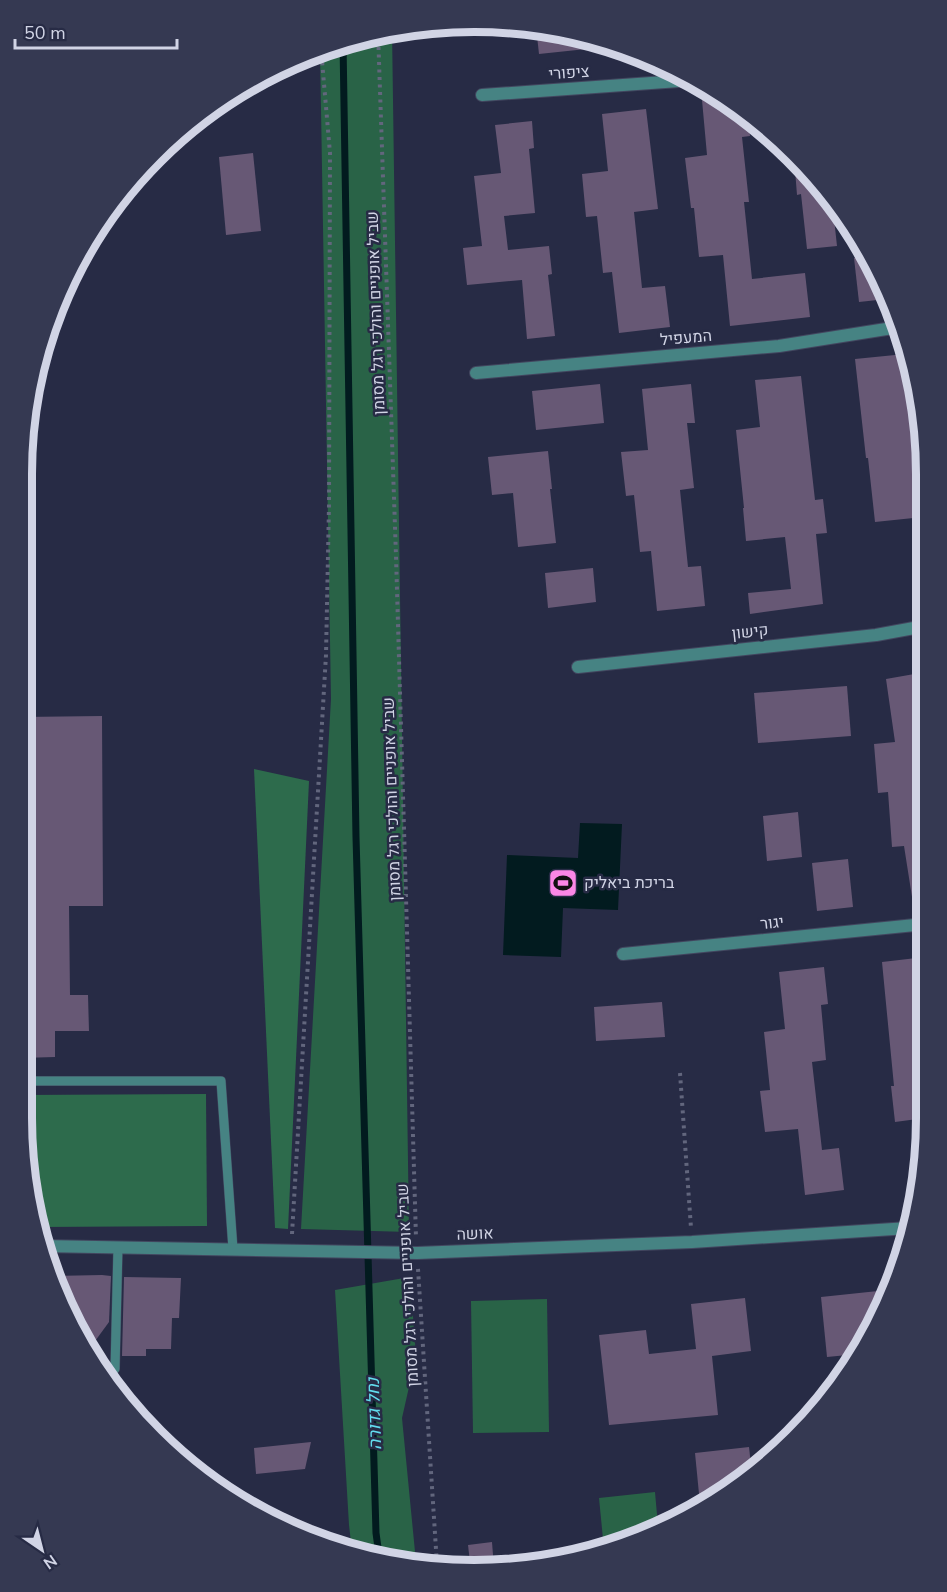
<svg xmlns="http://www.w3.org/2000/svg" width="947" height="1592" font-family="'Nunito Sans',Heebo,sans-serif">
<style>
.green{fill:#296347}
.forest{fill:#2d6b4c}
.water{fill:#021b1f}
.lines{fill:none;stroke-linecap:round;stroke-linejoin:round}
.stream{stroke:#021b1f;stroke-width:7}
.building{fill:#675875}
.service-casing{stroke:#42465f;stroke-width:10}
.minor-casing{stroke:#42465f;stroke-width:14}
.path{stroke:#62667d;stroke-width:4;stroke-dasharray:3 4.5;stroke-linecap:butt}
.service{stroke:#468383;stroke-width:9}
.minor{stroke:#468383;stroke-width:12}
.labels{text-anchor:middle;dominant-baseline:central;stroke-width:5;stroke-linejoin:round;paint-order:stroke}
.street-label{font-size:16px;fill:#d1d4e5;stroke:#272b45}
.poi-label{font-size:16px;fill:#d1d4e5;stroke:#272b45;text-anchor:start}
.water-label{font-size:18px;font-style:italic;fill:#62dcee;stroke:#272b45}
.rim{fill:none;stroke:#d1d4e5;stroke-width:8}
</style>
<rect width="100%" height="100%" fill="#272b45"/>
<!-- green -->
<g class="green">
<polygon points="392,29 409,1232 301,1229 331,699 320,50"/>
<polygon points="410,1277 416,1356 402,1418 416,1562 352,1551 349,1525 335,1290"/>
<polygon points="547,1299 549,1432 473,1433 471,1301"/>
<polygon points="655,1492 658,1526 619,1547 604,1549 599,1498"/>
</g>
<!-- forest -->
<g class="forest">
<polygon points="254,769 309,781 288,1229 275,1228"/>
<polygon points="206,1094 207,1226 39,1227 21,1119 21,1095"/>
</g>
<!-- water -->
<polygon class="water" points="580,823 622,824 618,910 563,908 561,957 503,955 507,855 578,858"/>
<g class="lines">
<!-- stream -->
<polyline class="stream" points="343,43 356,837 376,1533 379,1555"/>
</g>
<!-- building -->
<g class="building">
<polygon points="536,27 562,30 615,46 539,54"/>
<polygon points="726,98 748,117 750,136 742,137 749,202 744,202 752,279 805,273 810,317 730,326 723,255 699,257 694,208 691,208 685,158 707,155 702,100"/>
<polygon points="646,109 658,209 634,212 642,288 665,286 670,327 619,333 612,272 603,273 597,216 586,217 582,174 608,171 602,114"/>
<polygon points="532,121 534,148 529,149 535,213 504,216 508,250 549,246 552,274 548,275 555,336 527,339 522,280 467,285 463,248 482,246 474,176 501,173 495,125"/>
<polygon points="253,153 261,231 226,235 219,157"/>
<polygon points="794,157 813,175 832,200 837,246 807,249 801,194 797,195"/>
<polygon points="869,257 887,299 859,302 854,258"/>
<polygon points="905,354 911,412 918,411 923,452 916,453 923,517 875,522 868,458 866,458 855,359"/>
<polygon points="801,376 815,500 823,499 827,533 816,534 823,604 750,614 748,593 791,589 785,537 746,541 743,508 744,508 736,430 760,427 755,380"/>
<polygon points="600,384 604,423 536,430 532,391"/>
<polygon points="691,384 695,423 687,423 694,488 680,490 688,567 701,566 705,606 657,611 651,551 640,552 634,495 626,496 621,452 648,450 642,389"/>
<polygon points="548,451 552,489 550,489 556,543 518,547 513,493 492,495 488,457"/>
<polygon points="593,568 596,602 548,608 545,573"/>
<polygon points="920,673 925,706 925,732 917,733 923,803 925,803 925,915 915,916 904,846 892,847 888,792 878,793 874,744 895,742 886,679"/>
<polygon points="847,686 851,736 758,743 754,693"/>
<polygon points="102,716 103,906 69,906 70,995 88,995 89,1031 55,1031 55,1057 21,1058 22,717"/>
<polygon points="798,812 802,857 767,861 763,816"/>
<polygon points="848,859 853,907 817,911 812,863"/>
<polygon points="925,957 925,1118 895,1122 891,1086 894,1086 882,962"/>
<polygon points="824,967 828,1004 821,1005 826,1060 812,1062 822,1150 839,1148 844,1190 805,1195 798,1129 765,1132 760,1091 770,1090 764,1032 785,1029 779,972"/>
<polygon points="662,1002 665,1037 596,1041 594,1007"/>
<polygon points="102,1275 111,1276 109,1322 90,1348 52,1276"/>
<polygon points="124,1277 181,1278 179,1318 172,1318 171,1349 146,1349 146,1356 122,1356"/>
<polygon points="878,1291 880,1309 858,1354 827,1357 821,1297"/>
<polygon points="745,1298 751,1351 712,1356 718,1415 609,1425 599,1335 646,1330 649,1354 696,1349 691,1304"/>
<polygon points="311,1442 305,1469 256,1474 254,1448"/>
<polygon points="749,1447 752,1474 749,1478 700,1504 695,1453"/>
<polygon points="492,1542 494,1568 471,1571 468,1545"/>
</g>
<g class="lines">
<!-- service casing -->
<g class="service-casing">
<g id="service">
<polyline points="21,1081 221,1081 233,1249"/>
<polyline points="115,1369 118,1247"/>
</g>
</g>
<!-- minor casing -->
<g class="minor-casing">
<g id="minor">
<polyline points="482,95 693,80"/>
<polyline points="476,373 779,346 899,327"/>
<polyline points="578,667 876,635 925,626"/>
<polyline points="623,954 925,924"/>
<polyline points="42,1246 417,1253 692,1242 909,1228"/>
</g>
</g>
<!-- path -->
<g class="path">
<polyline points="378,32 396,556 416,1238"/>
<polyline points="680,1073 691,1228"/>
<polyline points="292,1234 326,655 329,505 330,153 321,49"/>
<polyline points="418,1269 437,1565"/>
<polyline points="297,1530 315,1535 336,1548"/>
</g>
<!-- service -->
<use href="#service" class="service"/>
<!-- minor -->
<use href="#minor" class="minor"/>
</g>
<!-- icons -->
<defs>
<g id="stadium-square" transform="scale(1.5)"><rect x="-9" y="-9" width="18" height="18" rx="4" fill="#fb87e6" stroke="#272b45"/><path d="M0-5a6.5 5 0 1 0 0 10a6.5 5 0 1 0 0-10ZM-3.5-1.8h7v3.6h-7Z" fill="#111"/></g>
</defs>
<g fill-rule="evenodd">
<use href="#stadium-square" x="563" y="883"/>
</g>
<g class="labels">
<!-- street labels -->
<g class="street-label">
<text transform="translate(569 73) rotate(-4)">ציפורי</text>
<text transform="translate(376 313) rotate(-92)">שביל אופניים והולכי רגל מסומן</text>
<text transform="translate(686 338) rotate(-5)">המעפיל</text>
<text transform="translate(750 632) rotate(-6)">קישון</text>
<text transform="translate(392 799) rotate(-92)">שביל אופניים והולכי רגל מסומן</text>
<text transform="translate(772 923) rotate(-6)">יגור</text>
<text transform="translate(475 1234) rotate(-2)">אושה</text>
<text transform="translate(408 1285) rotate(-93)">שביל אופניים והולכי רגל מסומן</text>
</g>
<!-- poi labels -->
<g class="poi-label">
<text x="584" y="883">בריכת ביאליק</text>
</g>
<!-- water labels -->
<g class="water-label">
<text transform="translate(374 1414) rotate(-92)">נחל גדורה</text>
</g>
</g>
<!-- crop -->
<path d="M0 0H947V1592H0ZM474 32H474A442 442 0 0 1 916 474V1118A442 442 0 0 1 474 1560H474A442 442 0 0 1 32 1118V474A442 442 0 0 1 474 32Z" fill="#353952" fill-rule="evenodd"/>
<path class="rim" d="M474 32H474A442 442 0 0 1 916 474V1118A442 442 0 0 1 474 1560H474A442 442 0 0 1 32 1118V474A442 442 0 0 1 474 32Z"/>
<!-- north arrow -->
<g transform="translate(42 1550) rotate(145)" stroke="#272b45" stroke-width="4.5" paint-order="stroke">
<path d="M0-4.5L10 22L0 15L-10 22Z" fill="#d1d4e5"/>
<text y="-9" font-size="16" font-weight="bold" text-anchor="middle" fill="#d1d4e5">N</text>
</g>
<!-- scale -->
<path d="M15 39v9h162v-9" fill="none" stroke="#d1d4e5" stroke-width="3"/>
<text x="24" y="39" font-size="18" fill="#d1d4e5" stroke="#272b45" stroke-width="4.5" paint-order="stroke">50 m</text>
</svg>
